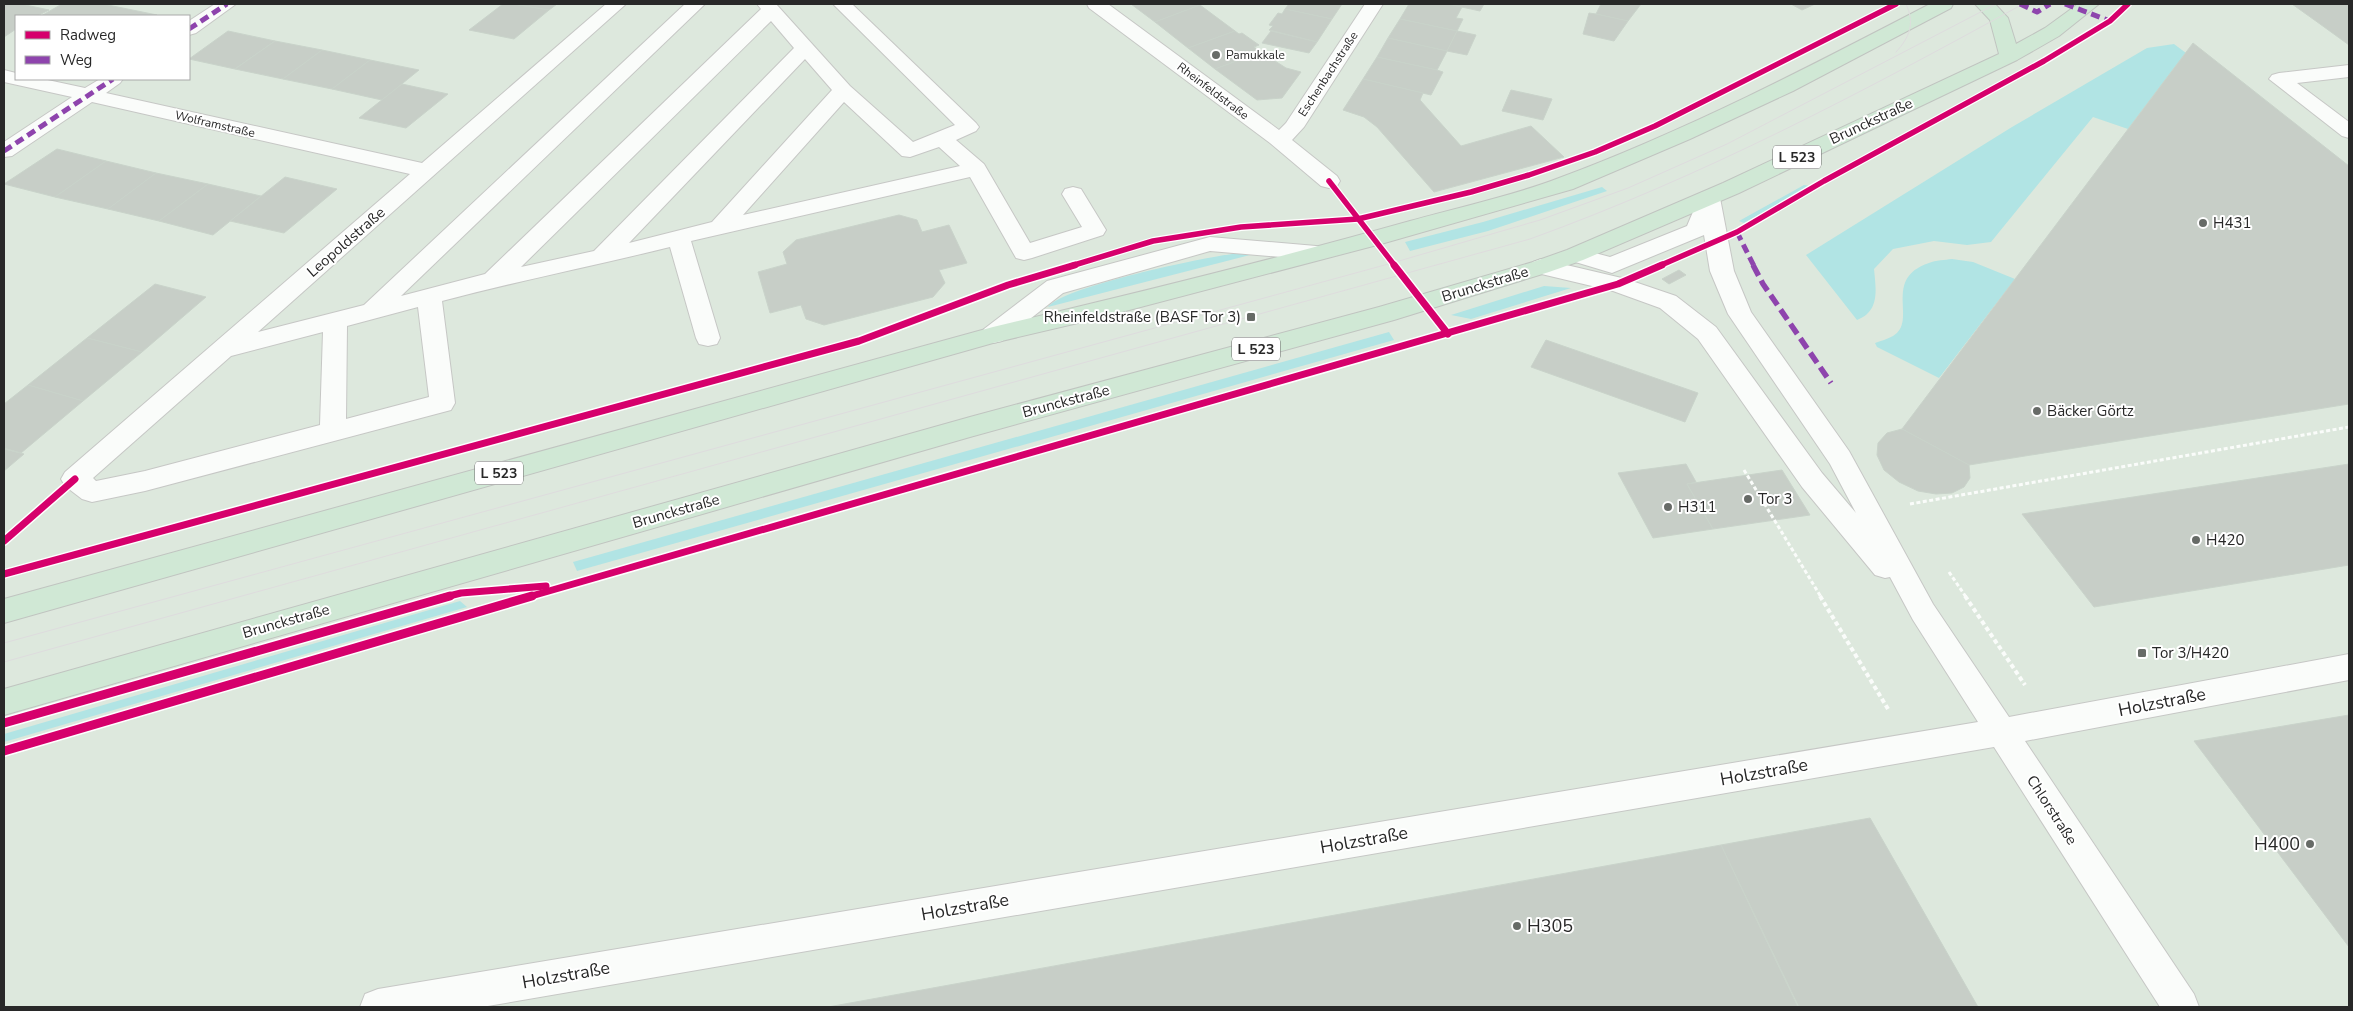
<svg xmlns="http://www.w3.org/2000/svg" width="2353" height="1011" font-family="'Nunito Sans',sans-serif">
<style>
.green{fill:#b1e4e4}
.building{fill:#c7cec7;stroke:#c9d3ca}
.lines{fill:none;stroke-linecap:round;stroke-linejoin:round}
.minor-casing{stroke:#c6c7c5;stroke-width:2}
.major-casing{stroke:#c0c4c0;stroke-width:2}
.path-far1{stroke:#fafcfa;stroke-width:3;stroke-dasharray:4 2.5;stroke-linecap:butt}
.path{stroke:#fafcfa;stroke-width:4;stroke-dasharray:4.5 3;stroke-linecap:butt}
.minor{fill:#fafcfa;fill-rule:evenodd}
.major{fill:#d0e8d5;fill-rule:evenodd}
.tram{stroke:#dedcdd;stroke-width:1}
.quiet-far1{stroke:#8e44ad;stroke-width:5;stroke-dasharray:9 5;stroke-linecap:butt}
.quiet{stroke:#8e44ad;stroke-width:5.5;stroke-dasharray:12 5.5;stroke-linecap:butt}
.cycleway-far2-casing{stroke:#fff;stroke-width:8}
.cycleway-far1-casing{stroke:#fff;stroke-width:10}
.cycleway-casing{stroke:#fff;stroke-width:12}
.cycleway-far2{stroke:#d6006c;stroke-width:5.5}
.cycleway-far1{stroke:#d6006c;stroke-width:7}
.cycleway{stroke:#d6006c;stroke-width:9}
.poi-dot{fill:#676b67;stroke:#fff;stroke-width:2}
.labels{text-anchor:middle;dominant-baseline:central;stroke-width:4;stroke-linejoin:round;paint-order:stroke}
.far-poi-label{font-size:12px;fill:#282828;stroke:#fff;text-anchor:start}
.far-street-label{font-size:12px;fill:#282828;stroke:#fff}
.shield{fill:#fff;stroke:#686868;stroke-width:1}
.shield-label{font-size:14px;font-weight:bold;fill:#282828}
.street-label{font-size:15px;fill:#282828;stroke:#fff}
.poi-label{font-size:15px;fill:#282828;stroke:#fff;text-anchor:start}
.near-street-label{font-size:18px;fill:#282828;stroke:#fff}
.near-poi-label{font-size:18px;fill:#282828;stroke:#fff;text-anchor:end}
</style>
<rect width="100%" height="100%" fill="#dde8dd"/>
<!-- green -->
<g class="green">
<path d="M2174 44 2186 53 2128 129 2093 117 1991 242 1967 245 1934 241 1893 249 1874 269C1876 290 1880 311 1857 320L1806 255 2012 127 2147 48Z"/>
<polygon points="1804,185 1810,186 1744,223 1739,221"/>
<polygon points="1602,187 1607,191 1488,231 1410,251 1405,242 1483,222"/>
<path d="M1241 253H1249L1250 255 1048 307C1061 287 1212 255 1241 253Z"/>
<path d="M1952 259 1973 262 2015 279 1939 378 1877 347 1875 343C1880 341 1888 339 1893 336 1919 321 1881 279 1929 263 1936 260 1945 260 1952 259Z"/>
<polygon points="1544,286 1571,288 1471,319 1451,315"/>
<polygon points="1389,332 1394,340 577,571 573,562"/>
<polygon points="460,601 467,607 4,742 4,734"/>
</g>
<!-- building -->
<g class="building">
<polygon points="4,4 21,4 49,10 37,16 16,16 16,29 4,37"/>
<polygon points="62,4 103,4 157,15 41,16"/>
<polygon points="503,4 513,4 549,10 514,39 469,30"/>
<polygon points="513,4 557,4 549,10"/>
<polygon points="1131,4 1198,4 1200,5 1155,22"/>
<polygon points="1289,4 1342,4 1332,19 1285,9"/>
<polygon points="1409,4 1448,4 1462,7 1456,18 1463,19 1457,31 1400,19"/>
<polygon points="1448,4 1484,4 1480,11"/>
<polygon points="1601,4 1641,4 1628,21 1596,14"/>
<polygon points="1791,4 1815,4 1802,10"/>
<polygon points="2292,4 2349,4 2349,45 2320,24"/>
<polygon points="1200,5 1235,31 1188,48 1155,22"/>
<polygon points="1285,9 1332,19 1317,42 1269,30 1273,26 1269,25 1278,13 1282,14"/>
<polygon points="1589,13 1596,14 1628,21 1614,41 1583,34"/>
<polygon points="1400,19 1457,31 1447,51 1388,38"/>
<polygon points="228,31 275,41 235,69 189,59"/>
<polygon points="1235,31 1239,34 1242,33 1259,45 1254,47 1261,52 1215,69 1188,48"/>
<polygon points="1271,31 1317,42 1309,53 1262,43"/>
<polygon points="1457,31 1476,35 1467,55 1447,51"/>
<polygon points="1388,38 1447,51 1437,70 1377,57"/>
<polygon points="275,41 322,50 283,79 235,69"/>
<polygon points="2193,43 2349,166 2349,404 1969,465 1902,429"/>
<polygon points="322,50 370,60 332,89 283,79"/>
<polygon points="1261,52 1286,68 1301,72 1282,98 1257,100 1215,69"/>
<polygon points="1377,57 1437,70 1443,72 1431,95 1363,79"/>
<polygon points="370,60 419,70 382,100 332,89"/>
<polygon points="1363,79 1423,93 1420,100 1461,146 1531,126 1564,157 1434,192 1377,127 1364,117 1343,110"/>
<polygon points="402,84 448,94 406,128 359,118"/>
<polygon points="1511,90 1552,99 1543,120 1502,111"/>
<polygon points="57,149 106,161 55,197 4,184"/>
<polygon points="106,161 156,173 108,209 55,197"/>
<polygon points="156,173 208,184 159,221 108,209"/>
<polygon points="285,177 337,189 284,233 230,221"/>
<polygon points="208,184 261,196 213,235 159,221"/>
<polygon points="899,215 917,220 922,232 949,225 967,263 939,270 945,283 933,297 824,325 806,319 801,305 770,313 758,272 787,264 783,252 796,240"/>
<polygon points="1679,270 1686,275 1669,284 1662,279"/>
<polygon points="155,284 206,297 142,352 87,338"/>
<polygon points="87,338 142,352 83,401 28,385"/>
<polygon points="1546,340 1698,393 1685,422 1531,367"/>
<polygon points="28,385 83,401 21,453 4,448 4,404"/>
<polygon points="1902,429 1969,465 1970,478 1964,487 1952,493 1936,494 1918,491 1899,482 1884,470 1877,455 1878,443 1887,433"/>
<polygon points="4,449 24,454 4,471"/>
<polygon points="1686,464 1696,482 1687,484 1713,529 1653,538 1618,473"/>
<polygon points="2349,464 2349,565 2094,607 2022,514"/>
<polygon points="1782,470 1810,515 1713,529 1687,484"/>
<polygon points="2349,715 2349,947 2194,741"/>
<polygon points="1870,818 1978,1007 1799,1007 1721,845"/>
<polygon points="1721,845 1798,1007 828,1007"/>
</g>
<g class="lines">
<!-- minor casing -->
<g class="minor-casing">
<g id="minor">
<polygon points="215,4 236,4 196,33 189,35 189,21"/>
<path d="M606 4H626L258 332 364 305 685 4H705L401 296 485 274 761 9 757 4H776L850 86 913 142 955 125 833 4H852L976 123 979 127 976 131 956 140 984 164 1030 243 1082 227 1062 194 1065 189 1073 187 1081 189 1106 230 1103 235 1032 258 1024 260 1016 258 970 177 691 241 720 338 717 344 708 346 699 344 696 338 670 247C594 266 517 281 442 301L455 403 451 410 145 491 92 502 82 499 65 486 61 479 65 472 410 174 92 102 12 156 4 157V142L72 97 4 82V70L16 73V79H43L85 88 100 79H123L120 83 106 93 422 163ZM771 21 794 48 594 251 521 267ZM805 59 832 90 712 222 629 243ZM844 102 902 156 910 157 939 147 960 166 743 215ZM418 307 429 397 346 419 347 326ZM323 332 320 425 145 471 96 481 93 478 231 356Z"/>
<polygon points="1087,4 1108,4 1279,130 1286,123 1365,4 1383,4 1304,127 1292,140 1337,176 1340,181 1337,186 1329,188 1321,186 1270,143 1089,8"/>
<polygon points="2349,65 2349,77 2297,83 2349,122 2349,138 2342,136 2269,79 2272,75 2279,73"/>
<polygon points="1709,191 1717,193 1720,198 1734,271 1751,312 1849,451 1933,604 2009,717 2349,654 2349,680 2025,741 2194,994 2199,1007 2160,1007 1994,747 482,1007 360,1007 365,994 378,989 1978,722 1913,620 1890,577 1885,578 1875,575 1802,487 1698,339 1660,308 1613,291 1533,272 1529,267 1533,262 1541,259 1626,279 1676,296 1716,327 1822,473 1856,513 1830,464 1728,314 1710,271 1704,235 1612,273 1572,261 1568,256 1572,251 1580,249 1610,257 1687,226 1701,193"/>
<polygon points="1210,237 1316,246 1324,248 1328,253 1324,258 1316,260 1210,251 1063,293 1002,341 993,343 984,341 981,335 984,329 1047,281"/>
</g>
</g>
<!-- major casing -->
<g class="major-casing">
<g id="major">
<path d="M1930 4H1953L1951 8 1793 91 1690 139 1573 189 1381 244 1095 319 993 343 4 623V599L993 327C1133 294 1272 260 1410 221 1459 207 1513 196 1559 178 1688 130 1809 67 1930 4Z"/>
<polygon points="1975,4 1995,4 2008,18 2016,44 2045,28 2078,4 2099,4 2059,36 2017,60 1739,193 1583,260 1549,272 1394,320 970,437 4,715 4,689 970,417 1379,307 1533,262 1567,250 1723,183 1999,54 1990,20"/>
</g>
</g>
<!-- path-far1 -->
<g class="path-far1">
<polyline points="1744,470 1821,597"/>
<polyline points="1910,504 2349,427"/>
<polyline points="1949,572 1966,597"/>
<polyline points="528,597 574,584"/>
</g>
<!-- path -->
<g class="path">
<polyline points="1820,596 1888,709"/>
<polyline points="1965,596 2025,685"/>
<polyline points="4,751 532,596"/>
</g>
<!-- minor -->
<use href="#minor" class="minor"/>
<!-- major -->
<use href="#major" class="major"/>
<!-- tram -->
<g class="tram">
<path d="M1896 52C1910 37 1915 23 1906 4"/>
<polyline points="4,643 1392,263 1540,220 1628,188 1727,144 1996,4"/>
<path d="M4 662 1530 239C1704 176 1861 93 2023 4"/>
</g>
<!-- quiet-far1 -->
<g class="quiet-far1">
<polyline points="2020,4 2037,12 2050,4"/>
<polyline points="2065,4 2110,21"/>
<polyline points="189,29 227,4"/>
<polyline points="4,151 113,79"/>
<polyline points="1737,232 1754,266"/>
</g>
<!-- quiet -->
<polyline class="quiet" points="1753,265 1763,284 1831,383"/>
<!-- cycleway-far2 casing -->
<g class="cycleway-far2-casing">
<g id="cycleway-far2">
<polyline points="1329,181 1395,266"/>
<polyline points="1071,266 1153,241 1241,227 1358,219 1471,192 1529,175 1595,152 1655,126 1896,4"/>
<polyline points="1659,266 1737,232 1824,181 2044,61 2110,21 2128,4"/>
</g>
</g>
<!-- cycleway-far1 casing -->
<g class="cycleway-far1-casing">
<g id="cycleway-far1">
<polyline points="1394,265 1448,334"/>
<polyline points="4,541 75,479"/>
<polyline points="4,574 859,341 1008,285 1075,265"/>
<polyline points="445,597 461,593 546,586"/>
<polyline points="528,597 1618,284 1662,265"/>
</g>
</g>
<!-- cycleway casing -->
<g class="cycleway-casing">
<g id="cycleway">
<polyline points="4,723 450,596"/>
<polyline points="4,751 532,596"/>
</g>
</g>
<!-- cycleway-far2 -->
<use href="#cycleway-far2" class="cycleway-far2"/>
<!-- cycleway-far1 -->
<use href="#cycleway-far1" class="cycleway-far1"/>
<!-- cycleway -->
<use href="#cycleway" class="cycleway"/>
</g>
<!-- markers -->
<g class="poi-dot">
<circle cx="1216" cy="55" r="5"/>
<circle cx="2203" cy="223" r="5"/>
<rect x="1246" y="312" width="10" height="10" rx="2.5"/>
<circle cx="2037" cy="411" r="5"/>
<circle cx="1748" cy="499" r="5"/>
<circle cx="1668" cy="507" r="5"/>
<circle cx="2196" cy="540" r="5"/>
<rect x="2137" y="648" width="10" height="10" rx="2.5"/>
<circle cx="2310" cy="844" r="5"/>
<circle cx="1517" cy="926" r="5"/>
</g>
<g class="labels">
<!-- far-poi labels -->
<g class="far-poi-label">
<text x="1226" y="55">Pamukkale</text>
</g>
<!-- far-street labels -->
<g class="far-street-label">
<text transform="translate(1328 74) rotate(-57)">Eschenbachstraße</text>
<text transform="translate(1213 91) rotate(37)">Rheinfeldstraße</text>
<text transform="translate(215 124) rotate(13)">Wolframstraße</text>
</g>
<!-- shield labels -->
<g class="shield">
<rect x="1773" y="145.5" width="48" height="23" rx="4"/>
<rect x="1232" y="337.5" width="48" height="23" rx="4"/>
<rect x="475" y="461.5" width="48" height="23" rx="4"/>
</g>
<g class="shield-label">
<text x="1797" y="157">L 523</text>
<text x="1256" y="349">L 523</text>
<text x="499" y="473">L 523</text>
</g>
<!-- street labels -->
<g class="street-label">
<text transform="translate(1871 121) rotate(-25)">Brunckstraße</text>
<text transform="translate(346 242) rotate(-41)">Leopoldstraße</text>
<text transform="translate(1485 284) rotate(-17)">Brunckstraße</text>
<text transform="translate(1066 401) rotate(-15)">Brunckstraße</text>
<text transform="translate(676 511) rotate(-16)">Brunckstraße</text>
<text transform="translate(286 621) rotate(-16)">Brunckstraße</text>
<text transform="translate(2052 810) rotate(57)">Chlorstraße</text>
</g>
<!-- poi labels -->
<g class="poi-label">
<text x="2213" y="223">H431</text>
<text x="1241" y="317" text-anchor="end">Rheinfeldstraße (BASF Tor 3)</text>
<text x="2047" y="411">Bäcker Görtz</text>
<text x="1758" y="499">Tor 3</text>
<text x="1678" y="507">H311</text>
<text x="2206" y="540">H420</text>
<text x="2152" y="653">Tor 3/H420</text>
</g>
<!-- near-street labels -->
<g class="near-street-label">
<text transform="translate(2162 702) rotate(-11)">Holzstraße</text>
<text transform="translate(1764 772) rotate(-10)">Holzstraße</text>
<text transform="translate(1364 840) rotate(-10)">Holzstraße</text>
<text transform="translate(965 907) rotate(-10)">Holzstraße</text>
<text transform="translate(566 975) rotate(-10)">Holzstraße</text>
</g>
<!-- near-poi labels -->
<g class="near-poi-label">
<text x="2300" y="844">H400</text>
<text x="1527" y="926" text-anchor="start">H305</text>
</g>
</g>
<!-- border -->
<rect width="2353" height="1011" fill="none" stroke="#282828" stroke-width="10"/>
<!-- legend -->
<rect x="15" y="15" width="175" height="65" fill="#ffffff" stroke="#a9a9a9"/>
<rect x="25" y="31" width="25" height="8" fill="#d6006c" stroke="#a9a9a9"/>
<text x="60" y="40" font-size="15" fill="#282828">Radweg</text>
<rect x="25" y="56" width="25" height="8" fill="#8e44ad" stroke="#a9a9a9"/>
<text x="60" y="65" font-size="15" fill="#282828">Weg</text>
</svg>
